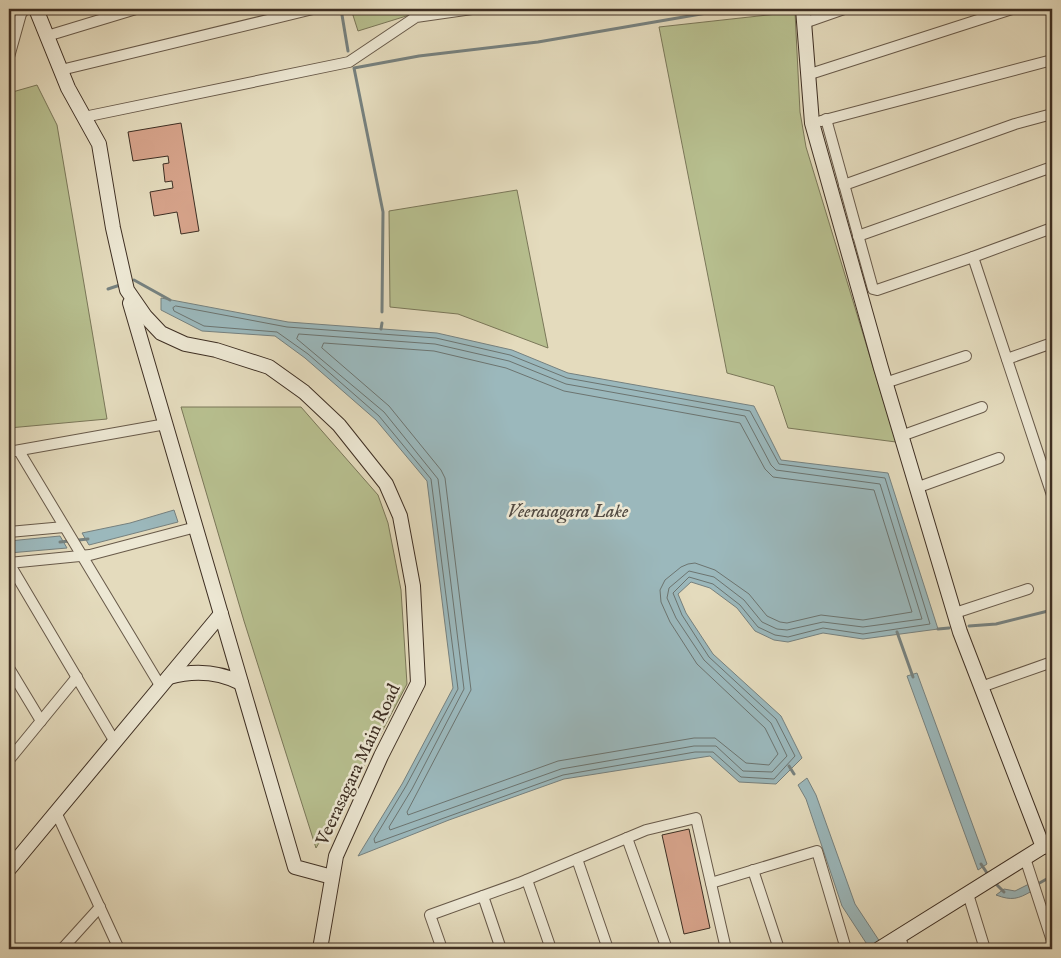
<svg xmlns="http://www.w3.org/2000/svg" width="1061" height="958" font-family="'IM FELL English',serif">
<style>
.green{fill:#b7bf8f;stroke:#7a7759}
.water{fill:#9bb8bc;stroke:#76817f}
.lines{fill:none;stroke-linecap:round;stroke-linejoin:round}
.shore{stroke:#6c7470;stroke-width:1}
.stream{stroke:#76817f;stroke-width:3}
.building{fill:#d5a289;stroke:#3e2f23}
.street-casing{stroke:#685a4a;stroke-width:12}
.secondary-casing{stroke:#3e2f23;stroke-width:16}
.street{stroke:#ede8d4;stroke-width:10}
.secondary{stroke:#ede8d4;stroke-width:14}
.labels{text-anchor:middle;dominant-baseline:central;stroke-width:5;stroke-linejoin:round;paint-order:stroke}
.street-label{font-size:18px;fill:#3e2f23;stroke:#ede8d4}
.water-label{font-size:19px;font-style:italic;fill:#514a42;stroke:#ede8d4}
</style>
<rect width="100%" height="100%" fill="#e4dbbd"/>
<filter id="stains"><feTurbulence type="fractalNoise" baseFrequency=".004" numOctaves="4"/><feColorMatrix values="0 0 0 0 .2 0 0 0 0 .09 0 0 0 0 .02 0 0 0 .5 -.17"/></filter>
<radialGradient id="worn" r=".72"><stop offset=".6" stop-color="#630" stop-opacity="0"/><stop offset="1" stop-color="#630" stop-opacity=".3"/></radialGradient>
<!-- green -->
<g class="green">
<polygon points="9,9 15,10 9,37"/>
<polygon points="351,9 429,9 358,31"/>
<polygon points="795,12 800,112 806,147 896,442 788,428 774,386 727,373 659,27"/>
<polygon points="37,85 57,125 107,419 9,428 9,93"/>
<polygon points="517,190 548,348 458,314 390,307 389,211"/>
<polygon points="181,407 301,407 378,495 388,523 401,590 407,684 359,775 316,848 244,621"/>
</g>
<!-- water -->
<g class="water">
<polygon points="161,298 288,322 437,333 512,350 568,373 754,406 781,460 888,473 938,629 863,639 823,633 788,642 774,640 755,631 737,608 710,588 691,582 678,594 686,613 713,654 781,716 802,758 776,784 739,782 710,756 564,779 449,820 358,856 402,784 453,688 427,481 376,420 305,358 275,336 202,331 161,310"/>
<polygon points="174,510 178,522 89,545 82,533 130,523"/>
<polygon points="60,536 67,548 9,553 9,541"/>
<polygon points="917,673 987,864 978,870 907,676"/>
<polygon points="807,778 816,795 855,904 884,948 870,949 842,906 806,799 798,785"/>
<path d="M1029 884 1032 891C1018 899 1012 901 996 895L1004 889 1015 891Z"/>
</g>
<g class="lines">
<!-- shore -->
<g class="shore">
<polygon points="176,306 287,327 436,338 510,355 567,378 750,411 779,464 885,478 930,624 863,634 823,628 788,637 775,635 758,627 740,605 713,584 689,577 673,593 682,615 709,657 776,719 795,756 774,779 741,777 713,752 695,752 563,775 375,843 374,839 406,786 458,689 431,479 379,416 308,354 277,332 204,326 174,311 173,308"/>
<polygon points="299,334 435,344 509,361 566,384 745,416 771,465 776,470 880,484 922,619 863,627 823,622 787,630 777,629 762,622 744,600 714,577 689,571 669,588 667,598 676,618 704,660 771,723 787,756 772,772 743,771 716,746 694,746 561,769 390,830 389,827 412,789 464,689 438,479 384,412 297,339"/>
<polygon points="324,343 434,351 506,368 564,391 740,423 765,469 773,477 874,490 912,612 863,620 821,615 787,623 780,622 767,616 749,594 715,570 695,563 688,564 681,567 665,580 660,590 661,602 670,622 697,664 765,728 778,754 769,765 746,763 715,738 694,738 558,761 408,815 407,812 471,690 445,478 441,470 389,406 322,348"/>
</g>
<!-- stream -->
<g class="stream">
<polyline points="341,9 348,51"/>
<polyline points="134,280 170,300"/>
<polyline points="108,289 120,285"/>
<polyline points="382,312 383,212 354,68 419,56 538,42 730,9"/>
<polyline points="381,329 382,323"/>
<polyline points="60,542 88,539"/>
<polyline points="969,626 996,624 1052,610"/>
<polyline points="938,629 949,628"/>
<polyline points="897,632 913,677"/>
<polyline points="789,766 794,774"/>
<polyline points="981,864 989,876"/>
<polyline points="994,882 1004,892"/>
<polyline points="1036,885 1052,876"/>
</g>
</g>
<!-- building -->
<g class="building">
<polygon points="181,123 199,231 181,234 177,212 154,216 150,192 173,188 172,181 165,182 163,164 169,163 168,156 133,161 128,132"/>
<polygon points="689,829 710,928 684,934 662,835"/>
</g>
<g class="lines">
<!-- street casing -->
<g class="street-casing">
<g id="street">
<polyline points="804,23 844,9"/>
<polyline points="47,36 136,9"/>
<polyline points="9,57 21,14 25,9"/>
<polyline points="61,70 313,9"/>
<polyline points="807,75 1012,9"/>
<polyline points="84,117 349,62 416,17 472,9"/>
<polyline points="826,119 873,289 877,290 973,257 1052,495"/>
<polyline points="821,121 1052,60"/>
<polyline points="844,185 1015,124 1052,114"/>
<polyline points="858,236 1052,167"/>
<polyline points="973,257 1052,228"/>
<polyline points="1007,359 1052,343"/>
<polyline points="885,383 966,356"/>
<polyline points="901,436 982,407"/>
<polyline points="19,451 161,687"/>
<polyline points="9,452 166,424"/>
<polyline points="916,488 999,458"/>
<polyline points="9,532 64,527"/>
<polyline points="9,563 115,742"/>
<polyline points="9,563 90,555 196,527"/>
<polyline points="955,613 1028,589"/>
<polyline points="9,668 41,721"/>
<polyline points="981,687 1052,662"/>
<polyline points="9,760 77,677"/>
<polyline points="56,812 119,949"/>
<polyline points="627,838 667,949"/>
<polyline points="1025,858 1052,941"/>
<polyline points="577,859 608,949"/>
<polyline points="753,870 779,949"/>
<polyline points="527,880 551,949"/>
<polyline points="711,883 817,851 846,949"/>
<polyline points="968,894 985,949"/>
<polyline points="483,896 501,949"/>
<polyline points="900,937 904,949"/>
<polyline points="62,949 100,907"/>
<polyline points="442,949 430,915 519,883 646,830 696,818 726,949"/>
</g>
</g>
<!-- secondary casing -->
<g class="secondary-casing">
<g id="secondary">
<polyline points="36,9 68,88 99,144 113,228 127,290 145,316 161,333 185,344 216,350 269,367 304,392 339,425 386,484 400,516 413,586 418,683 381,756 336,856 320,949"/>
<polyline points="803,9 812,123 881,368 960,632 1043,847"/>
<polyline points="130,303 295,867 332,877"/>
<path d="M169 677C194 670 217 671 241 683"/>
<polyline points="9,869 221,614"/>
<polyline points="879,949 1052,841"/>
</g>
</g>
<!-- street -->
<use href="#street" class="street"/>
<!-- secondary -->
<use href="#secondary" class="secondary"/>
</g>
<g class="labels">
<!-- street labels -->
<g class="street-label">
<text transform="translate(359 765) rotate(-65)">Veerasagara Main Road</text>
</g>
<!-- water labels -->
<g class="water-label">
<text x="568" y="512">Veerasagara Lake</text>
</g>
</g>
<!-- margin -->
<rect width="1061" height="958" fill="none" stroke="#e4dbbd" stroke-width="30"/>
<rect x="10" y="10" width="1041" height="938" fill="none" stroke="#3e2f23" stroke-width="2.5"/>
<rect x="15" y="15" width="1031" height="928" fill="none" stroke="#3e2f23"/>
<rect width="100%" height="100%" filter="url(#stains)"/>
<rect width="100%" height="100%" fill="url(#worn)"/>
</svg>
